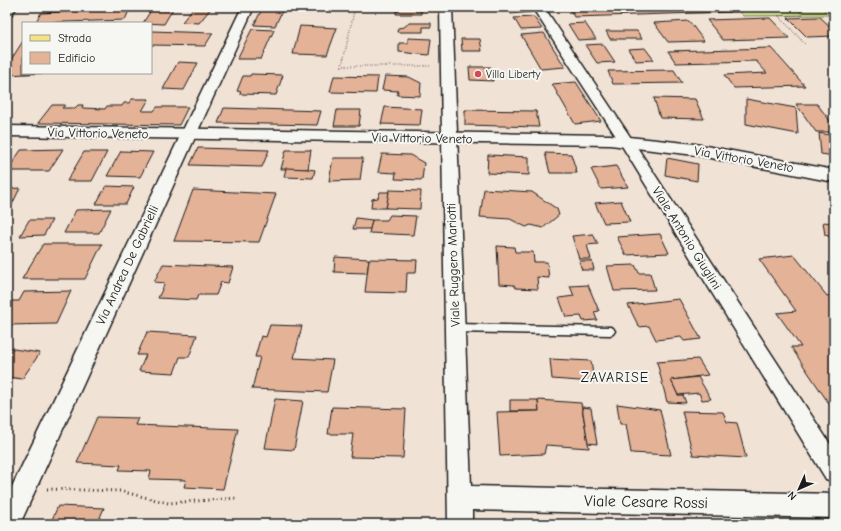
<svg xmlns="http://www.w3.org/2000/svg" width="841" height="531" font-family="'Comic Neue',sans-serif">
<style>
.green{fill:#d1de91;stroke:#767d56}
.building{fill:#e4b296;stroke:#1c1c1c}
.lines{fill:none;stroke-linecap:round;stroke-linejoin:round}
.lane-casing{stroke:#1c1c1c;stroke-width:3}
.street-casing{stroke:#1c1c1c;stroke-width:3}
.secondary-casing{stroke:#1c1c1c;stroke-width:3}
.primary-casing{stroke:#1c1c1c;stroke-width:3}
.path-far1{stroke:#1c1c1c;stroke-width:1.5;stroke-dasharray:0.5 2;stroke-linecap:butt}
.path{stroke:#1c1c1c;stroke-width:3;stroke-dasharray:1 3.5;stroke-linecap:butt}
.lane{fill:#f6f6f2;fill-rule:evenodd}
.street{fill:#f6f6f2;fill-rule:evenodd}
.secondary{fill:#f6f6f2;fill-rule:evenodd}
.primary{fill:#f4e382;fill-rule:evenodd}
.poi-dot{fill:#d1495b;stroke:#f6f6f2;stroke-width:1.5}
.labels{text-anchor:middle;dominant-baseline:central;stroke-width:4;stroke-linejoin:round;paint-order:stroke}
.far-poi-label{font-size:11px;fill:#1c1c1c;stroke:#f6f6f2;text-anchor:start}
.street-label{font-size:13px;fill:#1c1c1c;stroke:#f6f6f2}
.neighbourhood-label{font-size:14px;letter-spacing:1px;fill:#1c1c1c;stroke:#f6f6f2}
.near-street-label{font-size:16px;fill:#1c1c1c;stroke:#f6f6f2}
</style>
<rect width="100%" height="100%" fill="#f1e2d6"/>
<filter id="ink" filterUnits="userSpaceOnUse"><feTurbulence type="fractalNoise" baseFrequency=".025" numOctaves="2"/><feDisplacementMap in="SourceGraphic" scale="8" xChannelSelector="R" yChannelSelector="G"/><feConvolveMatrix kernelMatrix="1 2 1 2 8 2 1 2 1" color-interpolation-filters="sRGB"/></filter>
<g filter="url(#ink)">
<!-- green -->
<polygon class="green" points="735,7 821,7 829,15 743,16"/>
<!-- building -->
<g class="building">
<polygon points="153,7 174,7 164,24 143,23"/>
<polygon points="194,7 212,7 199,23 182,22"/>
<polygon points="263,7 284,7 275,26 254,25"/>
<polygon points="397,7 421,7 421,14 396,14"/>
<polygon points="507,7 528,7 531,12 511,14"/>
<polygon points="569,7 726,7 730,12 574,17"/>
<polygon points="130,8 125,20 35,23 41,13"/>
<polygon points="534,17 542,29 521,30 514,18"/>
<polygon points="820,17 834,30 834,36 807,37 788,18"/>
<polygon points="770,18 789,38 723,40 707,20"/>
<polygon points="689,21 704,41 668,42 654,23"/>
<polygon points="409,23 431,23 431,27 423,27 423,32 397,32 398,28 404,27"/>
<polygon points="585,23 596,39 578,40 568,24"/>
<polygon points="300,26 337,28 327,55 293,54"/>
<polygon points="252,29 274,30 261,59 237,59"/>
<polygon points="151,31 213,33 205,46 151,45"/>
<polygon points="606,31 637,31 642,39 610,39"/>
<polygon points="544,33 565,67 541,69 521,35"/>
<polygon points="408,38 431,39 429,55 399,52 399,43 408,43"/>
<polygon points="461,39 480,39 482,51 462,51"/>
<polygon points="23,41 23,73 46,73 7,75 7,66"/>
<polygon points="603,44 615,62 597,63 585,45"/>
<polygon points="645,48 654,60 636,61 628,49"/>
<polygon points="771,48 805,86 734,88 724,75 767,73 756,61 676,63 668,51"/>
<polygon points="178,62 198,63 184,90 163,89"/>
<polygon points="469,67 491,67 493,81 470,80"/>
<polygon points="674,70 682,83 613,84 608,71"/>
<polygon points="251,74 283,75 276,95 240,94 241,92 237,91 243,76 250,76"/>
<polygon points="334,76 378,77 376,93 330,92"/>
<polygon points="385,76 409,77 421,83 420,96 397,95 398,91 382,90"/>
<polygon points="576,82 601,121 575,124 552,84"/>
<polygon points="654,98 695,99 704,119 660,118"/>
<polygon points="132,99 149,99 142,111 154,111 157,107 188,107 179,125 38,123 52,105 65,105 62,108 75,108 78,105 83,105 82,108 105,109 107,106 122,106 124,103 129,103"/>
<polygon points="746,99 796,108 798,134 746,124"/>
<polygon points="796,104 817,104 834,126 834,132 816,132"/>
<polygon points="385,107 422,109 420,125 381,124"/>
<polygon points="224,108 321,111 317,125 218,123"/>
<polygon points="337,110 361,110 359,126 334,126"/>
<polygon points="465,110 536,111 539,127 465,125"/>
<polygon points="819,133 834,136 834,156 821,154"/>
<polygon points="198,148 269,150 262,167 190,165"/>
<polygon points="63,149 49,171 7,171 21,150"/>
<polygon points="286,150 311,150 308,169 281,169"/>
<polygon points="121,151 153,152 140,177 107,176"/>
<polygon points="84,152 107,152 92,181 67,181"/>
<polygon points="545,153 571,154 577,173 550,173"/>
<polygon points="382,154 410,155 424,163 422,180 395,179 396,173 378,172"/>
<polygon points="488,155 529,157 529,175 487,173"/>
<polygon points="333,158 363,158 360,180 329,181"/>
<polygon points="667,158 698,164 697,181 665,175"/>
<polygon points="616,166 628,187 601,189 591,169"/>
<polygon points="286,168 308,169 315,170 313,178 284,177"/>
<polygon points="106,186 134,187 126,204 96,204"/>
<polygon points="20,188 7,215 7,189"/>
<polygon points="484,189 532,192 557,209 559,215 543,228 531,225 526,227 510,219 480,217"/>
<polygon points="193,190 276,194 259,242 174,241"/>
<polygon points="389,190 421,191 420,209 386,208"/>
<polygon points="380,192 389,192 386,208 371,208 372,199 378,198"/>
<polygon points="621,201 630,222 604,223 595,203"/>
<polygon points="111,209 99,233 64,233 76,210"/>
<polygon points="390,215 416,216 413,235 369,233 372,220 387,220"/>
<polygon points="356,218 372,220 370,229 353,229"/>
<polygon points="29,220 52,220 44,235 20,236"/>
<polygon points="823,222 834,223 834,238 825,235"/>
<polygon points="593,234 598,244 587,245 591,259 579,259 572,236"/>
<polygon points="660,234 669,253 626,255 617,237"/>
<polygon points="43,244 102,244 85,279 22,279"/>
<polygon points="497,246 514,247 515,252 533,252 534,262 547,262 549,278 537,277 538,289 516,288 514,285 499,284"/>
<polygon points="794,255 827,296 834,295 834,323 832,324 834,327 834,411 791,347 801,347 777,313 796,311 759,259"/>
<polygon points="335,257 369,259 367,273 334,272"/>
<polygon points="369,259 417,260 416,273 407,273 406,293 365,292"/>
<polygon points="579,261 592,261 594,270 582,270"/>
<polygon points="163,264 233,267 228,283 221,282 216,295 198,295 196,300 158,298 165,283 154,282"/>
<polygon points="635,265 639,273 650,273 655,290 614,291 607,266"/>
<polygon points="588,285 599,311 594,312 597,320 583,321 581,316 566,317 559,298 574,296 570,286"/>
<polygon points="71,291 56,324 7,325 7,301 19,301 24,292"/>
<polygon points="679,299 701,339 684,341 681,337 656,340 649,326 639,327 628,305"/>
<polygon points="270,325 302,326 294,358 333,360 327,392 252,389 260,357 255,357 261,336 266,337"/>
<polygon points="147,332 197,335 189,357 180,357 174,373 139,371 146,355 137,355"/>
<polygon points="7,348 40,353 22,379 7,377"/>
<polygon points="550,359 591,361 594,382 552,379"/>
<polygon points="698,359 708,375 671,380 678,395 683,395 686,403 667,402 657,362"/>
<polygon points="698,377 711,399 702,400 699,393 678,395 671,380"/>
<polygon points="275,399 303,401 294,450 265,448"/>
<polygon points="510,400 538,400 539,411 510,411"/>
<polygon points="538,400 581,403 589,448 546,445 544,454 500,456 497,412 539,411"/>
<polygon points="617,404 660,410 671,455 631,453 626,424 620,424"/>
<polygon points="332,407 406,409 403,458 350,457 353,434 328,434"/>
<polygon points="582,407 591,408 597,444 588,443"/>
<polygon points="682,411 723,412 727,422 737,423 746,458 693,455"/>
<polygon points="97,417 138,418 135,425 238,429 223,489 184,487 186,480 149,479 151,471 119,470 121,465 77,463"/>
<polygon points="58,506 104,508 98,522 117,523 50,524"/>
</g>
<g class="lines">
<!-- lane casing -->
<g class="lane-casing">
<polygon id="lane" points="455,324 610,327 613,328 615,331 613,334 610,335 455,332 452,331 450,328 452,325"/>
</g>
<!-- street casing -->
<g class="street-casing">
<g id="street">
<polygon points="242,7 254,7 20,524 7,524 7,497"/>
<polygon points="440,7 452,7 471,486 834,494 834,518 472,510 472,524 448,524"/>
<polygon points="532,7 544,7 633,141 834,450 834,482 826,479 619,141"/>
</g>
</g>
<!-- secondary casing -->
<g class="secondary-casing">
<polygon id="secondary" points="7,126 610,135 695,144 834,170 834,182 695,155 610,145 7,136"/>
</g>
<!-- primary casing -->
<g class="primary-casing">
<polygon id="primary" points="7,7 17,7 12,14 7,15"/>
</g>
<!-- path-far1 -->
<g class="path-far1">
<polyline points="355,7 342,66 431,66"/>
<polyline points="795,7 803,15 779,16 805,44"/>
</g>
<!-- path -->
<polyline class="path" points="47,489 120,491 168,503 238,498"/>
<!-- lane -->
<use href="#lane" class="lane"/>
<!-- street -->
<use href="#street" class="street"/>
<!-- secondary -->
<use href="#secondary" class="secondary"/>
<!-- primary -->
<use href="#primary" class="primary"/>
</g>
</g>
<!-- markers -->
<circle class="poi-dot" cx="478" cy="74" r="4"/>
<g class="labels">
<!-- far-poi labels -->
<g class="far-poi-label">
<text x="486" y="74">Villa Liberty</text>
</g>
<!-- street labels -->
<g class="street-label">
<text transform="translate(98 133) rotate(1)">Via Vittorio Veneto</text>
<text transform="translate(422 138) rotate(1)">Via Vittorio Veneto</text>
<text transform="translate(744 159) rotate(10)">Via Vittorio Veneto</text>
<text transform="translate(687 238) rotate(58)">Viale Antonio Giuglini</text>
<text transform="translate(127 265) rotate(-65)">Via Andrea De Gabrielli</text>
<text transform="translate(453 265) rotate(-92)">Viale Ruggero Mariotti</text>
</g>
<!-- neighbourhood labels -->
<g class="neighbourhood-label">
<text x="615" y="377">ZAVARISE</text>
</g>
<!-- near-street labels -->
<g class="near-street-label">
<text transform="translate(646 502) rotate(1)">Viale Cesare Rossi</text>
</g>
</g>
<!-- margin -->
<rect width="841" height="531" fill="none" stroke="#f6f6f2" stroke-width="24"/>
<rect x="12" y="12" width="817" height="507" fill="none" stroke="#1c1c1c" stroke-width="1.5" filter="url(#ink)"/>
<!-- legend -->
<rect x="22" y="22" width="130" height="52" fill="#f6f6f2" stroke="#9f9f9c"/>
<rect x="30" y="35" width="20" height="6" fill="#f4e382" stroke="#9f9f9c"/>
<text x="58" y="42" font-size="12" fill="#1c1c1c">Strada</text>
<rect x="30" y="52" width="20" height="12" fill="#e4b296" stroke="#9f9f9c"/>
<text x="58" y="62" font-size="12" fill="#1c1c1c">Edificio</text>
<!-- north arrow -->
<g transform="translate(799 489) rotate(225)" stroke="#f6f6f2" stroke-width="3" paint-order="stroke">
<path d="M0-3L7 15L0 10L-7 15Z" fill="#1c1c1c"/>
<text y="-6" font-size="11" font-weight="bold" text-anchor="middle" fill="#1c1c1c">N</text>
</g>
</svg>
